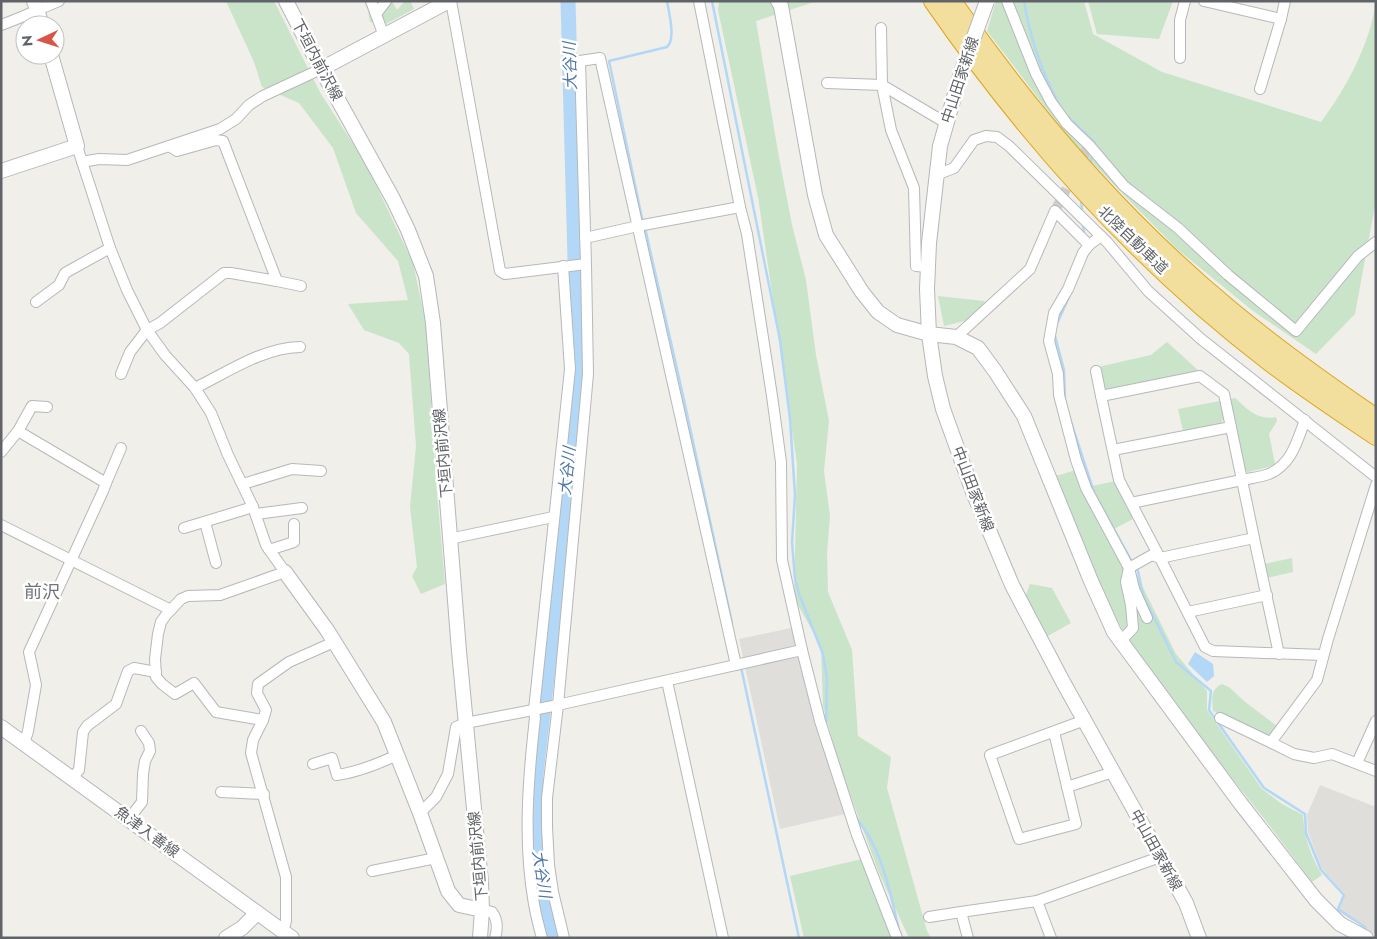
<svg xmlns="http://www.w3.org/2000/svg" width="1377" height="939" font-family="Jost,'Noto Sans JP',sans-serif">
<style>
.industrial{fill:#dfdedb}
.green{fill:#c9e4c9}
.water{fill:#b3d7f6}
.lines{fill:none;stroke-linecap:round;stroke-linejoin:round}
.stream{stroke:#b3d7f6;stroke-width:2.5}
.river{stroke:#b3d7f6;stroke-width:15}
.street-tunnel{stroke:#ccccc8;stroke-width:10;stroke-dasharray:10 5;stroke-linecap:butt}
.street-casing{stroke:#b6b8bb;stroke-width:12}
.secondary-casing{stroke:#b5b7bb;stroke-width:16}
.highway-casing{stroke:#dfa61a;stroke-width:20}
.street{stroke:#fff;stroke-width:10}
.secondary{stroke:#fff;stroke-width:14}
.highway{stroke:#f2df9e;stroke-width:18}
.secondary-bridge-casing{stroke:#b5b7bb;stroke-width:16;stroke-linecap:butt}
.secondary-bridge{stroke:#fff;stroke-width:14}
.labels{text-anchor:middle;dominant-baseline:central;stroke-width:5;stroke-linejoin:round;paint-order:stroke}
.street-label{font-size:15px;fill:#606367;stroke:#fff}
.water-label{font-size:16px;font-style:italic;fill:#5078a7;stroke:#fff}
.quarter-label{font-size:18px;fill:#717579;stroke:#fff}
</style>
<rect width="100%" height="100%" fill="#f0efe9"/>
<!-- industrial -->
<g class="industrial">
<polygon points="791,628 845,814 780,829 739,639"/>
<polygon points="1320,785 1376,807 1376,935 1338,911 1345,894 1322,869 1308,832 1307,815"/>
</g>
<!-- green -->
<g class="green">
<polygon points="226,1 274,1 321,94 366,164 413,263 426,324 436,481 445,584 421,594 412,576 417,567 410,507 416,446 409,354 399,343 364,330 348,304 408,300 398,261 356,213 333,148 299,103 262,87 254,62"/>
<polygon points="364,1 394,1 393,3 397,10 405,1 410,1 414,9 384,25 370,22 368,11"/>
<polygon points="719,1 817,1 756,21 778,152 792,225 806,280 816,355 829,421 824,471 830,516 827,554 828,592 852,650 858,736 891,757 887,788 927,931 931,938 909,938 879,873 839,764 823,706 821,646 794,598 797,464 758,197 718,10"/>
<path d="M996 1H1084L1093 34 1162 72 1321 122C1347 87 1370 44 1376 1V200L1355 314 1316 354 1253 311 1177 249 1071 141 987 31Z"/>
<polygon points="1088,1 1173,1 1159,39 1097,34"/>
<polygon points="938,296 984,301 987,306 969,320 944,326"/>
<polygon points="1167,342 1199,371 1109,390 1102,387 1098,367 1151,355"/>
<path d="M1235 398C1247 409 1258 421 1276 417L1277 421 1269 434 1275 464 1269 467 1248 472 1243 469 1229 399Z"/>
<polygon points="1220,401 1224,418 1221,423 1183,431 1178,409"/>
<path d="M1083 468 1092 486 1116 481 1133 519 1114 529 1176 654 1207 691V710L1262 789 1282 804 1303 815C1304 836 1311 857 1322 875L1312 882 1266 821 1199 737 1132 647 1116 618 1093 570 1056 476Z"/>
<polygon points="1292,558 1293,572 1267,578 1264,564"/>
<polygon points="1030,584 1052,588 1071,623 1046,637 1025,597"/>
<path d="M1222 684 1229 687 1244 701 1277 726 1268 739 1213 711C1212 700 1210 689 1222 684Z"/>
<polygon points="862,859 894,938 804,938 790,876"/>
</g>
<!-- water -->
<polygon class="water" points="1195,652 1213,664 1214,676 1207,682 1188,664"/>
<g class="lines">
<!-- stream -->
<g class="stream">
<polyline points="712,1 780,340 790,419 795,495 792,542 795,579 799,594 823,654 827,679 826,724"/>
<path d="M1024 1C1030 38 1042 73 1060 106"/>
<polyline points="1067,116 1095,143 1094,147"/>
<polyline points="1090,166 1092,154"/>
<polyline points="1081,198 1082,212"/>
<path d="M643 223 609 61 667 47C676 39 669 13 667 1"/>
<polyline points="1083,223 1084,235"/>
<polyline points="645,228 684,400 732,623"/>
<polyline points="1056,326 1069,297"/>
<polyline points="1055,336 1064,370 1065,399"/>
<polyline points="1069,416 1094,492"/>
<polyline points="1096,496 1132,562"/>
<polyline points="1135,566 1138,571 1143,595 1176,662 1211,691 1209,710 1264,788 1305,814 1306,833 1321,870 1344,895 1338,909 1365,927 1366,933"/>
<polyline points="741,667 799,938"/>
<path d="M856 817C861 825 867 832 871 840 886 868 892 901 899 930"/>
</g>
<!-- river -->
<polyline class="river" points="554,938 540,872 534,820 536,774 553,625 575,394 577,333 568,1"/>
<!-- street-tunnel -->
<polyline class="street-tunnel" points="1055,211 1089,145"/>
<!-- street casing -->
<g class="street-casing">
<g id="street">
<polyline points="371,1 384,36"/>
<polyline points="451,1 500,271 505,274 586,264 580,61 600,58 736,665"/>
<polyline points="699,1 740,207 747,234 772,396 781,462 782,560 802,650 820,721 857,835 897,938"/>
<polyline points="1007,1 1036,74 1051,102 1067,124 1089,145 1124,186 1178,228 1228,275 1296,331 1358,256 1376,242"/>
<polyline points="1204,1 1281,19 1285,1"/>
<polyline points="376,14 386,1"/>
<path d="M1 25C21 18 39 9 59 1"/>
<polyline points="881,28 882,85 891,130 914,188 916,266 928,267"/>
<polyline points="1180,58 1180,20 1185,1"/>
<polyline points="827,83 882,85 946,123"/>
<polyline points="1260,89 1281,19"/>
<polyline points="77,146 110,248 127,290 147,330 165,355 195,388 211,413 228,455 253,507 266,545 285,572 220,595 188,596 181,599 166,615 161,622 158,634 155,659 156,677 162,684 175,694 194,683 216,712 263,720 253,740 251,753 286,877 286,921 283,932"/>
<polyline points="82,162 99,159 127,160 220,129 236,119 249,105 263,96 321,69"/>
<polyline points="936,175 954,168 974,140 986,136 997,137 1009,146 1107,242 1148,291 1201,339 1376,477"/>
<polyline points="585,238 638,226 740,207"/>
<polyline points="1089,245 1083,253 1068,289 1054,313 1049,341 1058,374 1059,395 1076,460 1086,488 1129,568 1134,589 1147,618"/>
<polyline points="277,281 301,286"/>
<polyline points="36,302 59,285 65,273 110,248"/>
<polyline points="956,337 1030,269 1055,211 1089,245 1101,236"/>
<polyline points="1096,371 1101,396"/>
<polyline points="121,374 130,352 147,330 160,323 224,273 231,273 277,281 223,141 216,140 177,151 169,146"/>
<path d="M195 388C228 372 262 348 300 347"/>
<path d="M1305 420C1297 441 1292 464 1269 474 1261 477 1251 478 1242 480L1254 538 1160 558 1205 647 1213 651 1323 655"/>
<polyline points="18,431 106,483 103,491 29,652 36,685 28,731 24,744"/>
<polyline points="1113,450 1231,427"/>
<polyline points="1,452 18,431 32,406 47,407"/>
<polyline points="106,483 121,448"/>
<polyline points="243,484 292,469 321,471"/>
<polyline points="1376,485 1328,639 1317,680 1274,738 1272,743 1294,754 1314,758 1332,754 1376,771"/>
<polyline points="1131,503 1242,480 1224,394 1200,376 1101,396 1119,480 1160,558"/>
<polyline points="256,514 302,508"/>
<polyline points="205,522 216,563"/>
<polyline points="1,525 171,610"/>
<polyline points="184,528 253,507"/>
<polyline points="1254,538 1279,654"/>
<polyline points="449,539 553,517"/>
<polyline points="269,550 294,542 294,524"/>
<polyline points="1188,612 1267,595"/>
<polyline points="1121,641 1133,628 1131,605 1126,582 1129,568 1152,555 1160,558"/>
<polyline points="667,681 723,938"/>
<polyline points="1220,718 1272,743"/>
<polyline points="263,720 266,710 257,693 258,684 289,662 334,642"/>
<polyline points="1054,732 1076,824 1019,839 990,755 1085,720"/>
<polyline points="1357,763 1376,721"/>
<path d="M313 764 332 758 337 775C358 772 378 764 397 755"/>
<polyline points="72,778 79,770 83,732 87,726 116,704 128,671 134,668 156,672"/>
<polyline points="1067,787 1113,772"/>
<polyline points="221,792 264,794"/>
<polyline points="420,813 436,797 448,774 456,727 466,723 553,706 802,650"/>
<polyline points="129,819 142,802 143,774 145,761 150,751 149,743 141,731"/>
<polyline points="372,871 436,858"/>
<polyline points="1037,901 1051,938"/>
<path d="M482 910 492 912C498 920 498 928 495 938"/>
<polyline points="929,917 961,912"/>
<path d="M542 938C539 927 536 916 534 904 523 843 528 780 535 718L534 710 570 369 563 266"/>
<polyline points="564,938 553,892 549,865 547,827 547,798 558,705 588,374 586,264"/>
<polyline points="968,938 961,912 1037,901 1160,857"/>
</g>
</g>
<!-- secondary casing -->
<g class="secondary-casing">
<g id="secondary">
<polyline points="34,1 42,25"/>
<polyline points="286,1 321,69 393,199 408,230 426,276 433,323 459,651 481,882 482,910 480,938"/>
<polyline points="778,1 781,6 815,195 826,235 862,292 878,312 897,325 929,334 956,337 978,348 995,371 1024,416 1091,581 1114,632 1241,804 1316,900 1340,924 1366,938"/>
<polyline points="321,69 449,1"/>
<polyline points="961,73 940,146 929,243 927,289 929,334 935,376 943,409 973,492 1012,585 1063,682 1186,903 1199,938"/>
<polyline points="1,171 77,146 51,55"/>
<polyline points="285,572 327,630 384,722 420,813 448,891 459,905 482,910"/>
<polyline points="1,727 292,938"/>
<polyline points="226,938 242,928 257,913"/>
</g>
</g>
<!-- highway casing -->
<g class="highway-casing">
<g id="highway">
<path d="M933 1C1027 137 1139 262 1270 362 1304 388 1340 412 1376 436"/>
<path d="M952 1C1031 115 1123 221 1230 310 1277 349 1326 384 1376 418"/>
</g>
</g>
<!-- street -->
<use href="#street" class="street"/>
<!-- secondary -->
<use href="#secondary" class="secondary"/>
<!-- highway -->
<use href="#highway" class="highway"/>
<!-- secondary-bridge casing -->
<g class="secondary-bridge-casing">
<polyline id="secondary-bridge" points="961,73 987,1"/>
</g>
<!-- secondary-bridge -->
<use href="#secondary-bridge" class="secondary-bridge"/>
</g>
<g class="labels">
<!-- street labels -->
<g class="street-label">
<text transform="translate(317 60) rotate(62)">下垣内前沢線</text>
<text transform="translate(960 80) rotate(-72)">中山田家新線</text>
<text transform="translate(1133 240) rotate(44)">北陸自動車道</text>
<text transform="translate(443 453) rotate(-95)">下垣内前沢線</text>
<text transform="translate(973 489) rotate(69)">中山田家新線</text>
<text transform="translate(147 832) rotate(36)">魚津入善線</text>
<text transform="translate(1156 850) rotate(61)">中山田家新線</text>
<text transform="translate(478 856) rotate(-95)">下垣内前沢線</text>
</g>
<!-- water labels -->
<g class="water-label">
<text transform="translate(570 66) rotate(-92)">大谷川</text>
<text transform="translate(567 471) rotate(-84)">大谷川</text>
<text transform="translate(542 874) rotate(81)">大谷川</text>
</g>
<!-- quarter labels -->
<g class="quarter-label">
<text x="42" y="592">前沢</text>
</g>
</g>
<!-- border -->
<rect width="1377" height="939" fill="none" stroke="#606367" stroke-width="5"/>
<!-- north arrow -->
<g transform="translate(40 40) rotate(266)"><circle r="24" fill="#ffffff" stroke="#bfc1c2"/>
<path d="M0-4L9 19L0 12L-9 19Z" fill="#d75648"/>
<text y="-8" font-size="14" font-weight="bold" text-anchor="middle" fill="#606367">N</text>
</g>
</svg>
